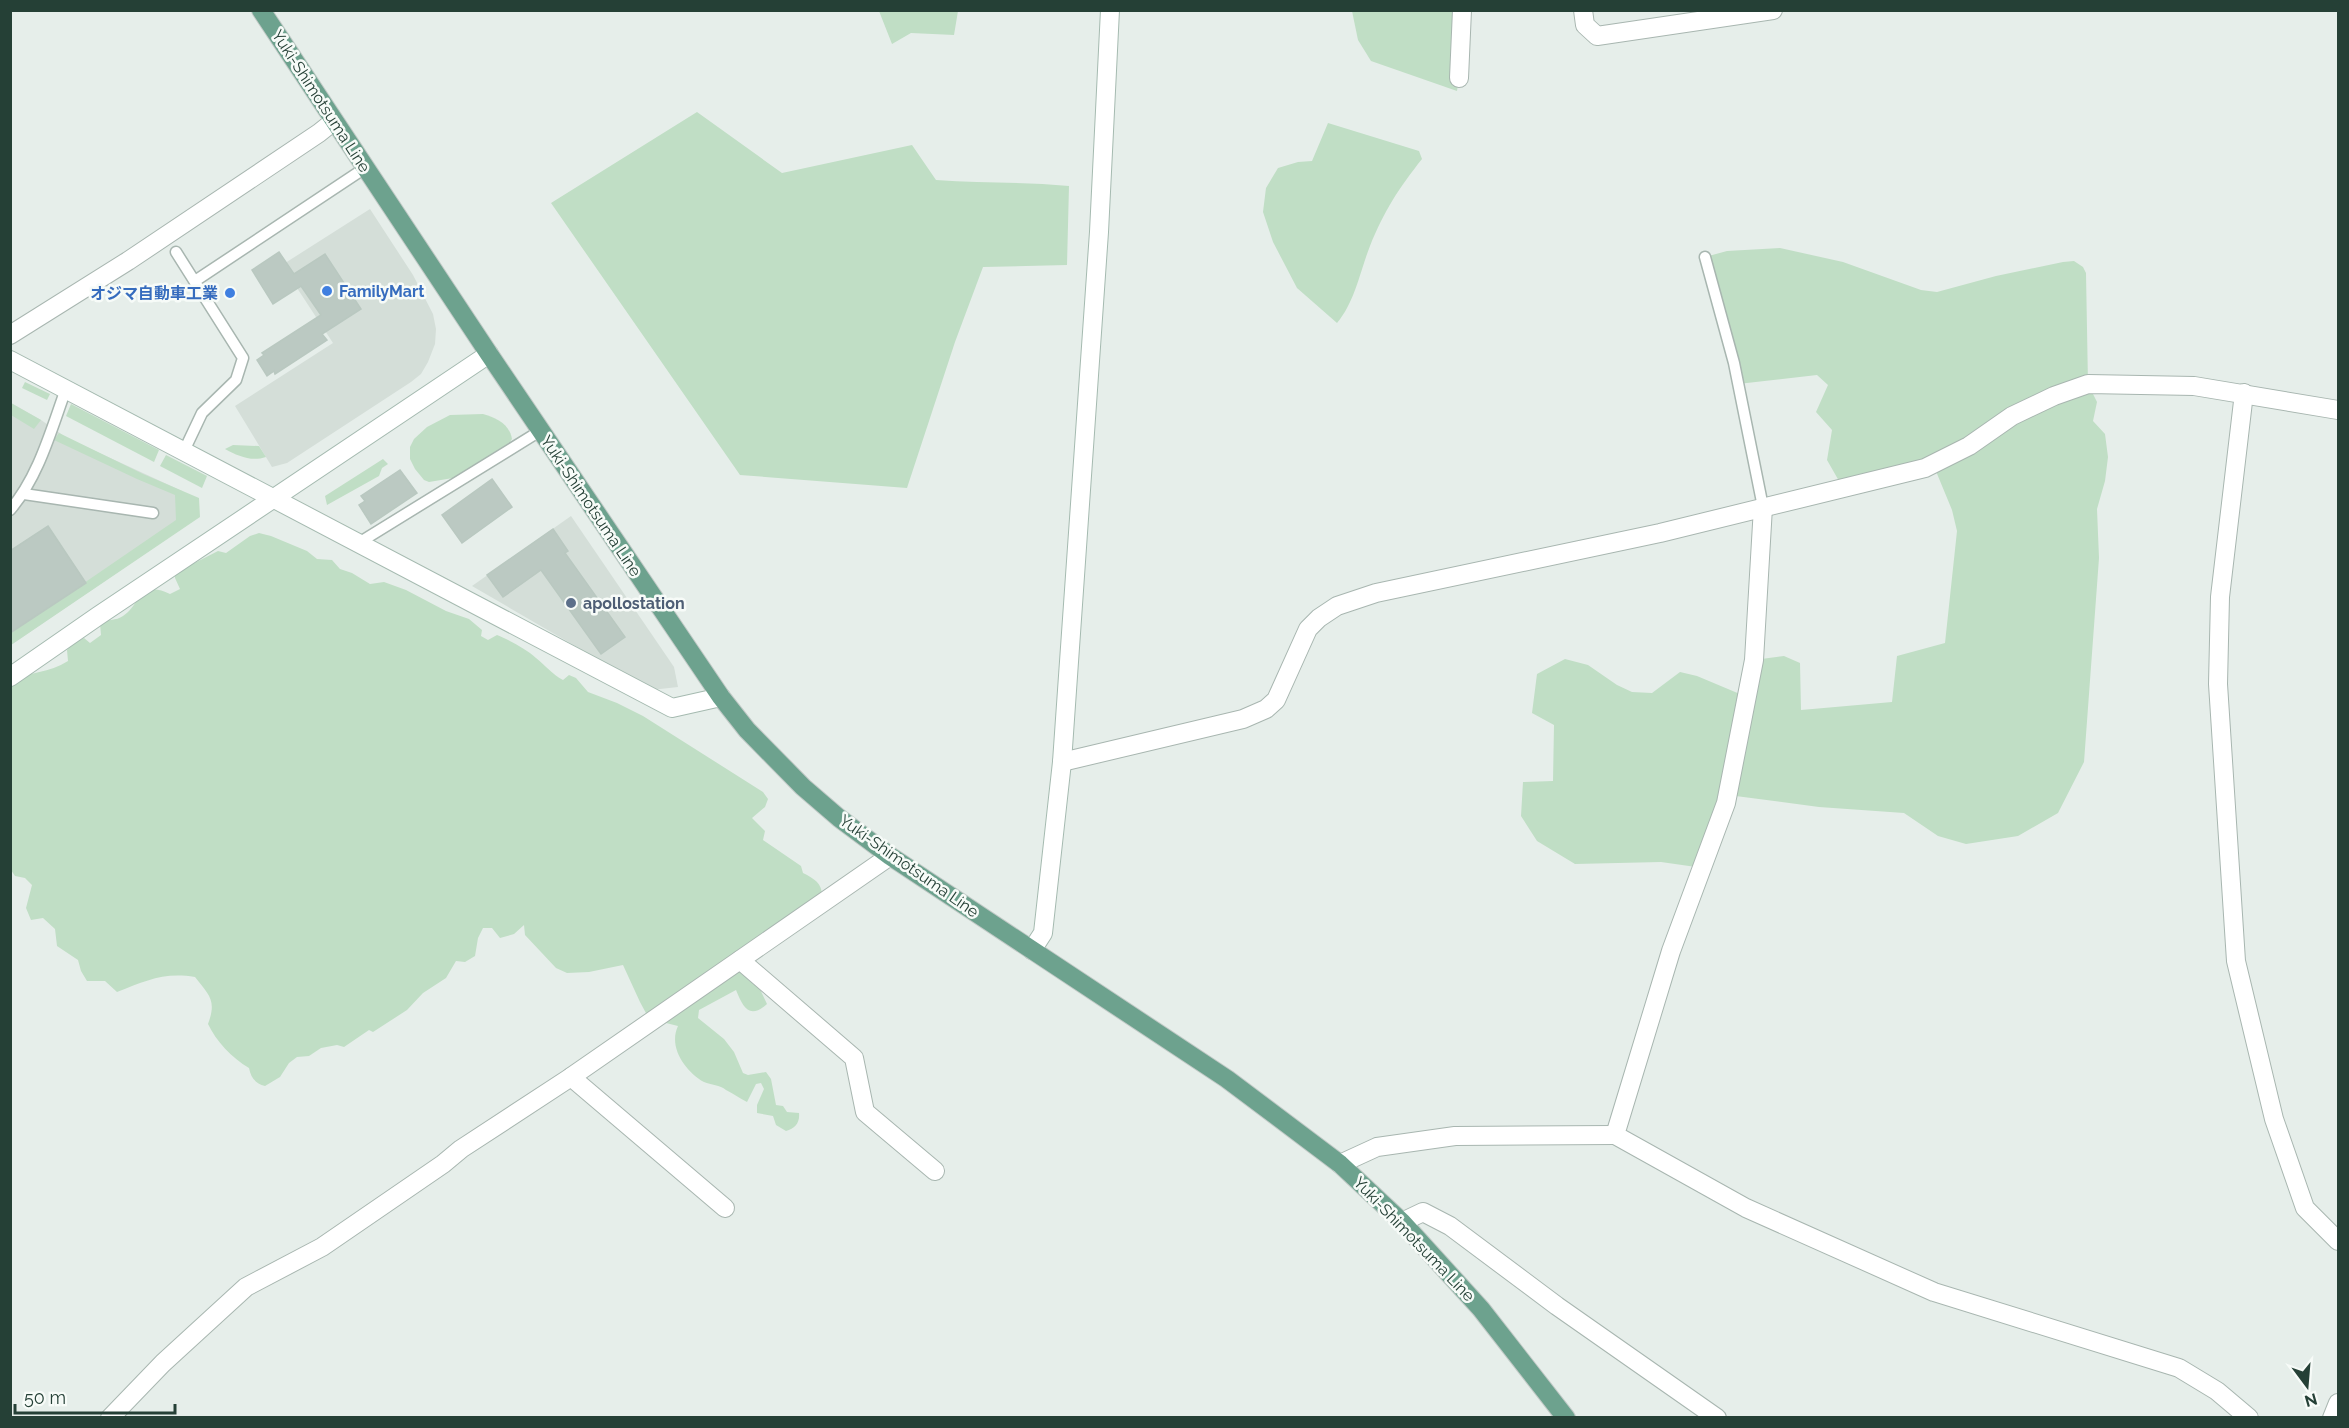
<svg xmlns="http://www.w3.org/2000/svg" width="2349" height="1428" font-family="Raleway,'Noto Sans JP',sans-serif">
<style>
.built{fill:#d4ded8}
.green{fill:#c0dec5}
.building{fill:#bbc9c2;stroke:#b9c8c0;stroke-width:1.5}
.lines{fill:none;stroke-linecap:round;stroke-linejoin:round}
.lane-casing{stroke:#a8b6b0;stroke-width:13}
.street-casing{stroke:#a8b6b0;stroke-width:20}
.secondary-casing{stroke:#a5bab0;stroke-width:20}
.primary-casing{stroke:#c2cac7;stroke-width:20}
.lane{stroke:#fff;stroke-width:10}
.street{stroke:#fff;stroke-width:18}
.secondary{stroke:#fff;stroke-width:18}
.primary{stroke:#6da28e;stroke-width:18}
.shop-dot{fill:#3f7fe0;stroke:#f7fbf8;stroke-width:2}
.service-dot{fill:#5c6f8a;stroke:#f7fbf8;stroke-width:2}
.labels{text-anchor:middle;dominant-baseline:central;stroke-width:5;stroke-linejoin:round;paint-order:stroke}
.street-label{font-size:16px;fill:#254036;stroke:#f7fbf8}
.shop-label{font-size:16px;font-weight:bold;fill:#366cbe;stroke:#f7fbf8;text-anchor:start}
.service-label{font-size:16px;font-weight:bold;fill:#4e5e75;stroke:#f7fbf8;text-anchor:start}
</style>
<rect width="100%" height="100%" fill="#e6eeea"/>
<!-- built -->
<g class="built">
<polygon points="370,209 413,275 433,314 436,329 435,344 428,362 421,374 411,382 287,463 272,467 235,406 333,343 282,265"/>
<polygon points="11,403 41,420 67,438 182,491 184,527 11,645"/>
<polygon points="571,516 674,667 678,687 651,690 472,586"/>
</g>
<!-- green -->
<g class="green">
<polygon points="879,11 958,11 954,35 911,33 892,44"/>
<polygon points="1352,11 1462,11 1459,78 1457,91 1371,61 1358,40"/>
<path d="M697 112 782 173 912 145 936 180C980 183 1025 182 1069 186L1067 265 983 267 955 342 907 488 740 475 551 203Z"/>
<path d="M1328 123 1419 151 1422 159C1399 188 1384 211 1370 246 1360 271 1355 302 1337 323L1297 288 1273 242 1263 212 1266 188 1278 168 1298 162 1312 161Z"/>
<polygon points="1780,248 1843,262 1921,290 1937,292 1996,276 2063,262 2074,261 2083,267 2086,273 2088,384 2097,402 2093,421 2105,434 2108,457 2105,481 2097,509 2099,558 2084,762 2058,813 2018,836 1966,844 1938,836 1904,813 1819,807 1728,795 1703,868 1661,862 1575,864 1537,841 1521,816 1523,782 1553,781 1554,725 1532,713 1537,674 1565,659 1588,665 1617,685 1632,692 1652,693 1680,672 1697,676 1747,697 1754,660 1784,656 1800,663 1801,710 1892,702 1897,656 1945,643 1957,531 1952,510 1933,464 1843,488 1827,460 1832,430 1816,412 1828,385 1817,375 1738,384 1705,257 1727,251"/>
<polygon points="25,382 50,394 47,400 22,388"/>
<polygon points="11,403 41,420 34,429 11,415"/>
<polygon points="71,404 159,450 154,462 66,416"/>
<path d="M483 414C496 418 509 423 512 439L508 445 453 478 429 482 424 480 415 469 410 459V447L414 439 427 427 450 415Z"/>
<polygon points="59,433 143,474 199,498 200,517 11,645 11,633 176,520 175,495 137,479 54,440"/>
<path d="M233 445 259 446 266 457C251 462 238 456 225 449Z"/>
<polygon points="166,455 207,476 202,488 160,466"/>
<polygon points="383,459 388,464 382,468 379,476 327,505 325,496"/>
<path d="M259 533 271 536 307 551 317 559 332 560 340 569 352 573 370 584 384 582 406 590 446 611 469 619 482 630 481 636 488 640 497 635C509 640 526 649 536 658 546 666 552 674 563 680L569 675 576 678 588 692 617 703 643 716 763 792 768 799 765 807 752 818 765 831 763 840 801 866 803 873C815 879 823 884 822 898L756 956 748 977 753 984 759 987 767 1004C749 1020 743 1007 736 990L699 1010 698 1018 724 1039 734 1052 743 1073 748 1075 766 1072 771 1079 776 1105 783 1106 787 1112 799 1113C800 1123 795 1128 786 1131L776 1125 773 1116 757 1113V1105L764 1089 761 1083 756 1084 747 1102C739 1098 734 1094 726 1090 720 1085 711 1085 704 1082 685 1071 668 1047 678 1026L666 1023 656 1025 647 1015 640 1002 623 965 589 972 567 973 556 968 525 935 524 925 514 934 500 938 492 928H483L478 938 475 956 465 962 456 961 446 978 423 993 407 1010 373 1032 369 1030 344 1047 337 1045 321 1048 309 1056 297 1057 289 1063 280 1077 265 1086C255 1083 251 1078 249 1068 232 1058 216 1041 208 1024 217 1000 209 995 195 977 163 972 146 981 117 992L105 981H87L81 971 78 960 57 946 55 929 43 918 31 920 26 908 32 885 25 878 15 876 11 870 10 680C30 672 49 673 68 661L67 650 73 643 84 638 90 643 101 635 100 623C107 619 116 621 123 616 140 605 140 579 170 594L180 589 175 578V573L218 551 226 553 250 536Z"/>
</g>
<!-- building -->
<g class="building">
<polygon points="279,252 294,274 325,254 361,309 322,334 327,340 275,374 274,371 267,376 257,360 264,355 262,353 321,315 301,286 273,304 252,270"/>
<polygon points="400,470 417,493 371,524 359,505 365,501 361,496"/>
<polygon points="492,479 512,507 462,543 442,515"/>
<polygon points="48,526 86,583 10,633 10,551"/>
<polygon points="553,529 568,551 565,553 625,637 601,654 541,570 503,597 487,575"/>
</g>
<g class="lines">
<!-- lane casing -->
<g class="lane-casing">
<g id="lane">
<polyline points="176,252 243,358 236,380 202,413 184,451"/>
<polyline points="1705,257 1734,363 1763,507"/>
<polyline points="195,281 365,168"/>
<polyline points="24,494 153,513"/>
<path d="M10 510C39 476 51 430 66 389"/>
<polyline points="357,544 540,431"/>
</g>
</g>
<!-- street casing -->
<g class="street-casing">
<g id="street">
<polyline points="1583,10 1585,25 1597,36 1773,10"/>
<polyline points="1459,78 1462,10"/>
<polyline points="10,335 128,261 319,133 334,121"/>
<polyline points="2244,393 2220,597 2218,684 2236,961 2274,1119 2305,1208 2338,1241"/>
<polyline points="1763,507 1754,660 1726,803 1671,951 1615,1135 1746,1208 1934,1292 2179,1368 2217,1391 2249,1418"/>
<polyline points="1062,762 1243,719 1266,709 1276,700 1308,629 1319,618 1337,606 1376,593 1660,533 1925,468 1969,446 2012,416 2054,396 2088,384 2194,386 2338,410"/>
<polyline points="740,960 854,1058 865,1112 935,1171"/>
<polyline points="571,1077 725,1208"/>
<polyline points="1340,1164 1377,1147 1455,1136 1615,1135"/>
<polyline points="1402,1222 1423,1212 1450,1226 1557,1306 1717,1418"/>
<polyline points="110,1418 163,1363 246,1287 322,1247 443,1164 461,1149 571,1077 890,856"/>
<polyline points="2332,1418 2338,1403"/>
</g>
</g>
<!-- secondary casing -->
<g class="secondary-casing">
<g id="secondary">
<polyline points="10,360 672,708 721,697"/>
<polyline points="10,677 98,616 489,354"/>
<polyline points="1032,950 1043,933 1062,762 1099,232 1110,10"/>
</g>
</g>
<!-- primary casing -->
<g class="primary-casing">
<polyline id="primary" points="261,10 489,354 721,697 747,730 803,787 839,818 890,856 1227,1079 1340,1164 1402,1222 1481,1309 1566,1418"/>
</g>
<!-- lane -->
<use href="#lane" class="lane"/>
<!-- street -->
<use href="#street" class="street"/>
<!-- secondary -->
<use href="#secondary" class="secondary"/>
<!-- primary -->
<use href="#primary" class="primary"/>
</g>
<!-- markers -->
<g class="shop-dot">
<circle cx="327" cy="291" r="6"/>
<circle cx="230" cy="293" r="6"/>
</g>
<circle class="service-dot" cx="571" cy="603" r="6"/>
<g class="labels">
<!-- street labels -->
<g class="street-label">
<text transform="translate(321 101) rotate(57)">Yuki-Shimotsuma Line</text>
<text transform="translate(591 506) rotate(56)">Yuki-Shimotsuma Line</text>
<text transform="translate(909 866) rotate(35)">Yuki-Shimotsuma Line</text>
<text transform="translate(1414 1239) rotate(46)">Yuki-Shimotsuma Line</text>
</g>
<!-- shop labels -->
<g class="shop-label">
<text x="339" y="291">FamilyMart</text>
<text x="218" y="293" text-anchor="end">オジマ自動車工業</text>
</g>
<!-- service labels -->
<g class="service-label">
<text x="583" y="603">apollostation</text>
</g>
</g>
<!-- border -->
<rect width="2349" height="1428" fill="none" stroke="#254036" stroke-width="24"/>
<!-- north arrow -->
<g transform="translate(2307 1386) rotate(164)" stroke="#f7fbf8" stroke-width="4.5" paint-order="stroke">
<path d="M0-4.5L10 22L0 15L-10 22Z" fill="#254036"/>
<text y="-9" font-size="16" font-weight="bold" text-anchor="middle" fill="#254036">N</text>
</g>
<!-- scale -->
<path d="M15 1404v9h160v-9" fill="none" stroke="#254036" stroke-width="3"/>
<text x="24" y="1404" font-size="18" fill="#254036" stroke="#f7fbf8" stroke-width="4.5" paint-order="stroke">50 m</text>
</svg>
